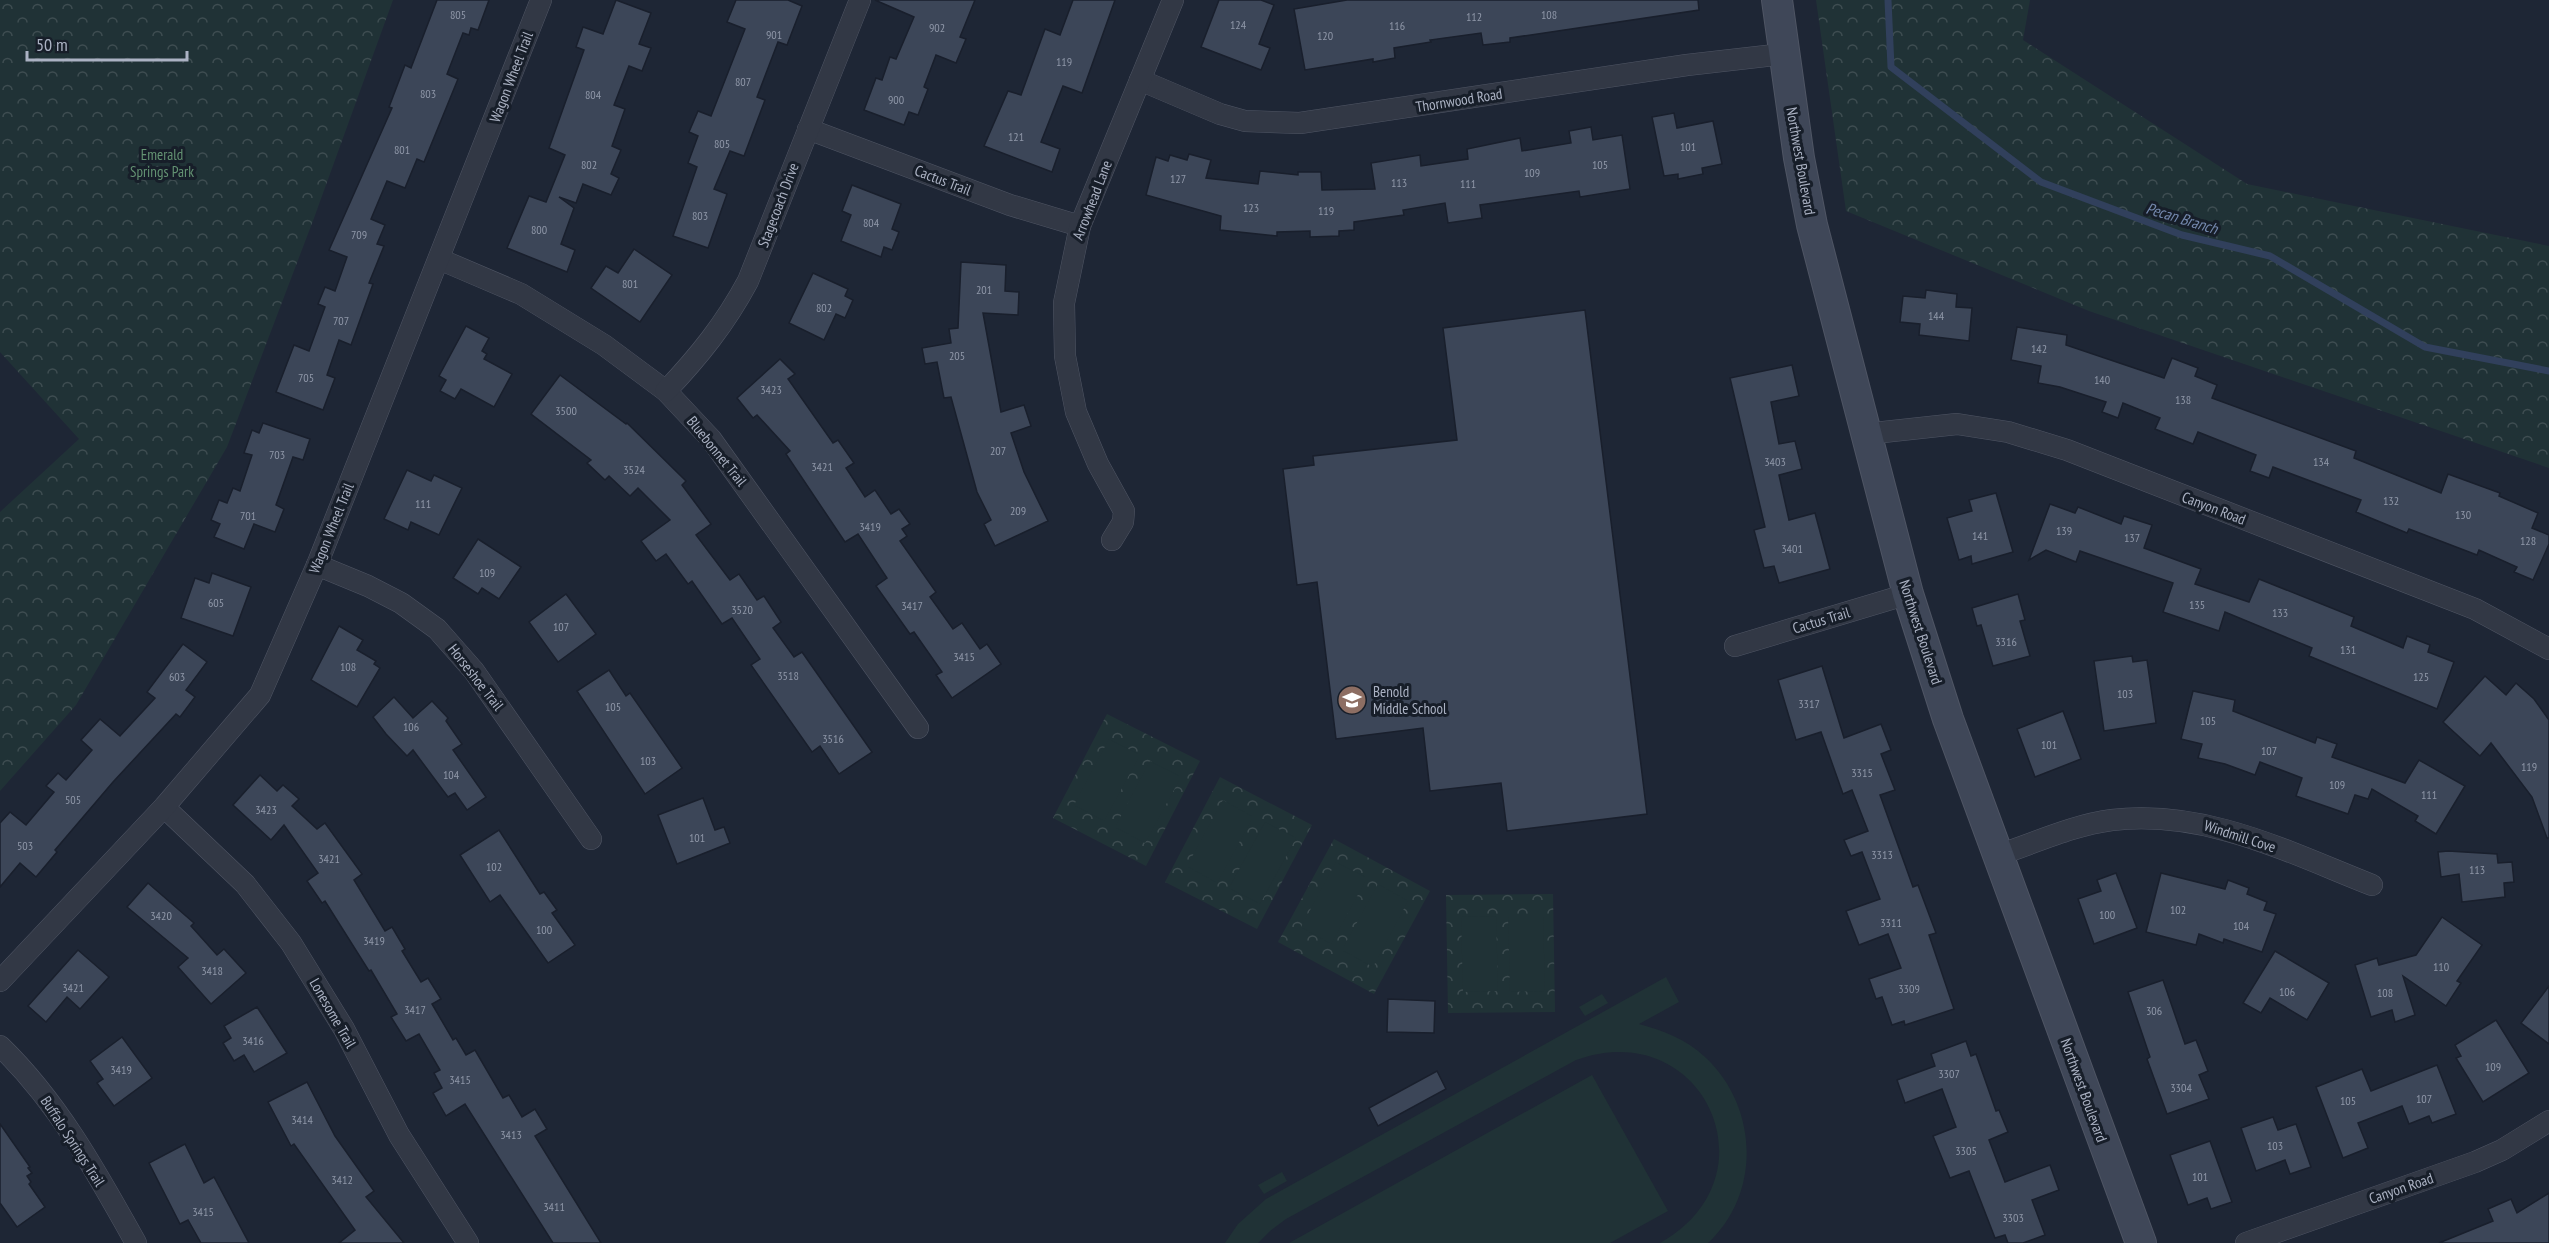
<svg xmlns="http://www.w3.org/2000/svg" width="2549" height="1243" font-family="'PT Sans Narrow',sans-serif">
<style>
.forest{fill:url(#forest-crowns)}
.pitch{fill:#203236}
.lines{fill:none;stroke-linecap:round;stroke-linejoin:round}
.stream{stroke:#31405c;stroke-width:7}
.building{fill:#3c4658;stroke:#191f2c;stroke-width:1.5}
.street-casing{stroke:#4f5564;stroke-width:22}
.secondary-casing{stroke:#4f5564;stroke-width:32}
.street{stroke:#323845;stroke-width:21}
.secondary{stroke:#3f4758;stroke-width:30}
.labels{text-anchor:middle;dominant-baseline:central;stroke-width:6;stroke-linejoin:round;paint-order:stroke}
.number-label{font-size:12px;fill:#8f97a8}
.street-label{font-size:15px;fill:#abb2c3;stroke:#171e29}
.park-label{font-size:15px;fill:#639272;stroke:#171e29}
.poi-label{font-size:15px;fill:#abb2c3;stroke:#171e29;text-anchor:start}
.water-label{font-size:16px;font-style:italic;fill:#7387ac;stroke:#171e29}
</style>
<defs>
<pattern id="forest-crowns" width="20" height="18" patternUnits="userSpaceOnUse" patternTransform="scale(1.5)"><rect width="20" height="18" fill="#203236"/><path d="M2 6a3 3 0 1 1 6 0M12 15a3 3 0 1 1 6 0" fill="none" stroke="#3e4d51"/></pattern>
</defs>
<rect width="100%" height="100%" fill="#1e2635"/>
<!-- forest -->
<g class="forest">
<polygon points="0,0 393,0 314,218 227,447 76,705 0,791 0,512 79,439 0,352"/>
<polygon points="1816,0 2030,0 2023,40 2247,184 2549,246 2549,468 2089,311 1846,211"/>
<polygon points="1107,714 1200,761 1146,866 1053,818"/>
<polygon points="1220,777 1312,825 1257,929 1165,882"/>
<polygon points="1334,839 1430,891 1374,994 1278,942"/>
<polygon points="1553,894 1555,1012 1448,1013 1446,895"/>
</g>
<!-- pitch -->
<g class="pitch">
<polygon points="1109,739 1140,755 1104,821 1074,805"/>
<polygon points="1150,761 1181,777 1145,843 1115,827"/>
<polygon points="1223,800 1253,817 1217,883 1187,866"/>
<polygon points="1265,822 1296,838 1260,904 1229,888"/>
<polygon points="1336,862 1367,878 1331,944 1301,927"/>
<polygon points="1378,884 1408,901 1373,967 1342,950"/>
<polygon points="1496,916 1498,991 1463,992 1461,917"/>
<polygon points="1508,916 1543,916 1545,991 1510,992"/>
<path d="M1666 977 1679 1002 1639 1024C1664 1031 1686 1039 1705 1057 1758 1106 1762 1193 1708 1243H1660C1779 1176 1702 1014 1576 1060L1286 1219 1270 1231 1258 1243H1225L1238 1224 1266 1199Z"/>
<polygon points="1602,994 1608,1003 1585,1016 1579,1007"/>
<polygon points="1592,1075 1668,1211 1610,1243 1289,1243"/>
<polygon points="1282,1172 1287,1181 1264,1194 1258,1185"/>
</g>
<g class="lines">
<!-- stream -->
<polyline class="stream" points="1888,0 1891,67 2041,182 2182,235 2270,256 2425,347 2549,371"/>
</g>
<!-- building -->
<g class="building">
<polygon points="437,0 489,0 478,30 471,28 469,35 463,33 447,74 458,79 424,162 417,159 405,188 387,181 371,219 385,225 377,244 384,246 369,283 373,284 351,345 339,340 327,375 335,378 323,410 276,392 294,345 309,351 325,307 318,304 325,287 335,291 347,257 329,250 392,108 389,107 405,65 411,68"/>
<polygon points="616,0 651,13 639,44 651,48 642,71 629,66 614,105 625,109 612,146 621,150 611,174 619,178 611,195 583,184 576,203 559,197 574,208 561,244 575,250 567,272 507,248 529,196 546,202 565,155 549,148 584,50 576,47 583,27 603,34"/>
<polygon points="736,0 788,0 802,6 787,45 778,42 757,97 765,100 744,156 730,151 714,189 727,194 708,248 673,236 697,167 688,163 698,136 689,132 698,111 711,116 745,29 727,22"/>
<polygon points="875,0 975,0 960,37 966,39 956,63 936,55 924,87 928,89 918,115 909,112 904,125 864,110 876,78 882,80 890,57 896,59 914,17"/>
<polygon points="1073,0 1115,0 1082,93 1063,86 1041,142 1060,149 1052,172 984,146 1008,91 1021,95 1045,29 1060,35"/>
<polygon points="1219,0 1261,0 1274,5 1259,44 1270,48 1261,70 1201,47"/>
<polygon points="1347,0 1698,0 1699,10 1510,38 1510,42 1483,45 1481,33 1430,40 1431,42 1394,48 1395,58 1373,62 1373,59 1305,70 1294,9"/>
<polygon points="1674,113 1677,128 1713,121 1722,164 1702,168 1703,174 1678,179 1678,174 1664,176 1652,117"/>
<polygon points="1591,127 1593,140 1622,135 1630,189 1580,197 1579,191 1480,205 1482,218 1448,223 1445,203 1403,210 1404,215 1354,222 1354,230 1339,231 1339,236 1310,237 1310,231 1277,232 1277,236 1220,230 1221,216 1146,195 1156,157 1168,161 1170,155 1187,160 1189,154 1211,160 1206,178 1258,184 1260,171 1298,175 1298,172 1321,172 1322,190 1375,189 1371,163 1420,155 1421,166 1468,159 1467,149 1520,138 1522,151 1571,143 1569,131"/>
<polygon points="852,185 901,204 892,229 899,232 892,250 884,247 881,257 841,241 851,215 842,211"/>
<polygon points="634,249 672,275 640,322 591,288 606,266 618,273"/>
<polygon points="961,262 1006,265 1005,291 1019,292 1018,315 983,313 1001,412 1024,405 1031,426 1011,433 1024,472 1048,521 995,546 984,524 991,520 977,492 951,397 944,398 937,362 925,364 922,348 951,343 949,329 958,328"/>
<polygon points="813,273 848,289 845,296 853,300 845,318 836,314 824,340 789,323"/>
<polygon points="1926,290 1957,294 1956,307 1972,308 1969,341 1919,335 1920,324 1900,322 1903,296 1925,298"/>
<polygon points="1585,310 1647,814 1507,831 1501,783 1430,791 1423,728 1336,739 1317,582 1297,585 1283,469 1314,465 1313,456 1457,440 1443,328"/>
<polygon points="466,326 489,338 482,351 487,354 484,359 512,374 494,407 461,389 455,399 440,391 446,380 439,376"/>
<polygon points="2017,327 2067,335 2066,345 2164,378 2172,358 2198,368 2195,376 2217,385 2212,398 2356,451 2354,458 2441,493 2448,474 2500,493 2499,496 2538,513 2532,528 2549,535 2549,544 2533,580 2514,572 2517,567 2479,550 2477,555 2409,529 2407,533 2356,512 2361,500 2273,467 2269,478 2250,471 2256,455 2198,432 2193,444 2155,429 2160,418 2123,403 2118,418 2102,412 2106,402 2060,387 2038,383 2041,366 2011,360"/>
<polygon points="780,359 795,374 788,379 833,443 838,440 854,463 846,468 865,497 875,490 891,514 899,509 910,524 902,529 907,536 900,541 936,592 930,597 953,629 962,623 980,649 987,644 1001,664 952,698 936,675 942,672 914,632 910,634 876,586 887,578 858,534 845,542 786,454 790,451 757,415 753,418 737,398"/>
<polygon points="1792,365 1799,396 1771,402 1779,444 1795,441 1802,469 1779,475 1789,520 1815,513 1830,569 1779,583 1774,566 1764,568 1754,530 1765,527 1730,378"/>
<polygon points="560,375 626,424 627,423 686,481 682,485 711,524 696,535 730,580 739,574 757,600 764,596 781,622 773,628 794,657 802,652 872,752 839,774 820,746 812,752 751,665 760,659 732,618 722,624 692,581 688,584 666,554 656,561 641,541 670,520 638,488 630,496 609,476 605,480 587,463 591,460 531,414"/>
<polygon points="263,423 310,439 303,460 293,457 276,505 284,509 275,532 254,524 244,549 214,537 220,524 211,520 219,500 227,503 233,488 240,491 252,455 244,453 252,430 259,433"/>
<polygon points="407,470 431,481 434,475 462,488 439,535 411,522 408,530 384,519"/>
<polygon points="1996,493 2013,552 1972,564 1971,556 1959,560 1947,518 1972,511 1969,500"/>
<polygon points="2050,504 2075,513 2078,507 2121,524 2124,516 2152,525 2144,548 2201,569 2195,584 2249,602 2259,579 2354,617 2351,626 2403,648 2407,636 2430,645 2428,652 2454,662 2437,709 2309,656 2312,648 2225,612 2219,631 2163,612 2173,583 2080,551 2076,562 2046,550 2029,560"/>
<polygon points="478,539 521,567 499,599 482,588 478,594 453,578"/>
<polygon points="212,573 251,587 233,636 181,618 195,578 209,583"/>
<polygon points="566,594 596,634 558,662 529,622"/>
<polygon points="2018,594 2025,620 2020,621 2030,656 1993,666 1981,625 1977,626 1972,608"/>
<polygon points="339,626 363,640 357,650 376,661 374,664 380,668 357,707 311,680"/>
<polygon points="183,644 207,662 186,690 195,697 180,717 176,714 113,782 55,850 57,852 36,877 20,863 0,887 0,823 10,812 26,825 54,792 46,786 58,773 66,780 92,750 81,740 100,719 120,736 155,698 147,692"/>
<polygon points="2132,656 2133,662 2147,660 2156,723 2104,731 2094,661"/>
<polygon points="1822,666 1844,738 1881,724 1891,750 1881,754 1895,790 1880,795 1913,887 1918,885 1936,933 1929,935 1954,1009 1905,1025 1904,1021 1892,1025 1882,997 1876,999 1869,979 1901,968 1888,934 1859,945 1846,911 1880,899 1862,852 1851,856 1844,840 1868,831 1852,790 1843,794 1821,732 1796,740 1778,680"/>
<polygon points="609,670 626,696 630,693 682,768 645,794 577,691"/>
<polygon points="2485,676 2506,695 2516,683 2534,699 2549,720 2549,838 2547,838 2532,797 2491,743 2480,756 2443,722"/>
<polygon points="2193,691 2235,700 2233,711 2315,743 2317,737 2337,744 2332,757 2405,783 2419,760 2465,786 2436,834 2415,821 2418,816 2372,789 2368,799 2355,795 2348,814 2296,796 2302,778 2260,762 2255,775 2225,764 2198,758 2202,744 2181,739"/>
<polygon points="394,697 413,718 432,701 448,718 446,721 462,744 453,750 486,797 467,810 455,793 448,797 413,750 407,756 386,734 373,717"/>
<polygon points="2063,711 2081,759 2035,777 2017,729"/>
<polygon points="260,775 277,791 283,785 299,799 292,806 317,829 325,823 362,874 354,880 385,931 392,927 405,949 402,951 421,982 428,978 441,999 432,1004 453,1040 456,1038 466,1055 475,1050 503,1098 509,1095 522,1117 535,1109 547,1129 535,1136 601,1243 553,1243 465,1104 446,1116 433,1093 442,1088 434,1073 440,1070 419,1034 406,1041 391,1017 397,1014 371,970 369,971 325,901 322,903 307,881 318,873 284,825 271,840 233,805"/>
<polygon points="703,798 715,830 724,827 730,843 677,864 658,815"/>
<polygon points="499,830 540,894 544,892 557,910 552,913 575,945 548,963 500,895 490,902 460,855"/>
<polygon points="2448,851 2497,854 2498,863 2512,862 2514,882 2504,883 2505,897 2462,902 2459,874 2441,877 2438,852"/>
<polygon points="2116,873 2137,928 2094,944 2078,899 2101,891 2097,880"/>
<polygon points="2161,873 2225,889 2228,880 2249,888 2247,894 2267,902 2264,910 2276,914 2262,952 2224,939 2223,943 2199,934 2196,945 2146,932"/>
<polygon points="148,883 194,923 191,926 217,955 224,949 246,973 211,1004 178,967 188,958 127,907"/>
<polygon points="2442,917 2482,945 2457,981 2461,983 2446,1006 2403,976 2415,1015 2395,1022 2392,1010 2371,1017 2355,965 2377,958 2379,965 2416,955"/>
<polygon points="78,950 109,977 80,1009 67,997 46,1022 28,1006"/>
<polygon points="2275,951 2329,983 2307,1020 2270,998 2261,1013 2243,1003"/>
<polygon points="2163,980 2185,1044 2196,1040 2208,1071 2199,1075 2209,1099 2167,1114 2147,1059 2150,1057 2128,992"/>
<polygon points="2549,986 2549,1044 2521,1023"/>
<polygon points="1388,999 1435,1001 1434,1033 1387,1032"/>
<polygon points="257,1007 287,1053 254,1072 244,1055 234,1061 223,1043 231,1038 224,1026"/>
<polygon points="2496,1020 2529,1073 2483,1102 2456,1058 2461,1056 2455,1045"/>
<polygon points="122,1037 152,1078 114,1106 97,1083 103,1079 90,1061"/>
<polygon points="1966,1041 1971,1056 1976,1054 1996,1111 1999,1110 2008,1132 1989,1140 2005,1182 2050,1165 2059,1190 2032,1200 2045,1235 2023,1243 2008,1243 2005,1235 1995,1238 1969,1171 1950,1178 1933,1136 1956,1127 1942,1089 1905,1103 1897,1080 1935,1066 1931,1054"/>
<polygon points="2437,1065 2456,1114 2432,1123 2429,1116 2409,1124 2402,1106 2358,1123 2368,1148 2343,1158 2316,1087 2362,1069 2371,1091"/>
<polygon points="1437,1071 1446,1089 1378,1126 1369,1108"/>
<polygon points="307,1082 335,1136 374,1191 366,1197 404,1243 339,1243 355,1230 294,1144 291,1146 268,1102"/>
<polygon points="2273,1117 2278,1130 2296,1124 2311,1167 2290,1174 2285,1160 2256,1171 2241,1128"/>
<polygon points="0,1124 30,1167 28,1168 32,1173 27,1176 31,1182 29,1184 45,1207 17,1227 0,1203"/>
<polygon points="2210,1141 2232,1202 2211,1209 2207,1198 2188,1205 2170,1155"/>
<polygon points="185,1144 204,1183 214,1177 249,1243 201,1243 188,1220 180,1224 149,1163"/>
<polygon points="2549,1193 2549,1243 2439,1243 2493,1221 2488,1209 2511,1199 2517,1213"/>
</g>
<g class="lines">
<!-- street casing -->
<g class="street-casing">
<g id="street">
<polyline points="1140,80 1220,114 1245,121 1300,123 1687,65 1783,54"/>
<polyline points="808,129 1010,205 1080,226"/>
<polyline points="439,259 521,294 604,345 666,391 711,439 918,728"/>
<path d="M666 391C699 356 725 324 748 281L860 0"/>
<polyline points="1865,434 1957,424 2008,432 2067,450 2475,609 2549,649"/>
<polyline points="1112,540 1123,522 1124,511 1098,464 1076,412 1065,356 1064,303 1080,226 1173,0"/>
<polyline points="317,565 368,586 401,603 437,629 474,671 591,839"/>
<polyline points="1735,646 1908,594"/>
<polyline points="164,807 245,884 291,943 344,1029 399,1135 468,1243"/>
<path d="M1998 855C2035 843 2073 825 2112 820 2205 809 2288 852 2372 885"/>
<polyline points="0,981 164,807 260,695 317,565 541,0"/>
<path d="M0 1046C58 1102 97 1173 136 1243"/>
<polyline points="2246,1243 2475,1162 2502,1150 2549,1121"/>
</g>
</g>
<!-- secondary casing -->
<g class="secondary-casing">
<polyline id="secondary" points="1777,0 1799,158 1812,225 1908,594 1948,719 2141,1243"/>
</g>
<!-- street -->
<use href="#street" class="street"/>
<!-- secondary -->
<use href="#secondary" class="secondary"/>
</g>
<!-- icons -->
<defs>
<g id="school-disc" transform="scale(1.5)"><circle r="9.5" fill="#8d6e63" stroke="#171e29"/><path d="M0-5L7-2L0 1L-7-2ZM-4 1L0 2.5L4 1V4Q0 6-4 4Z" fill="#fff"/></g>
</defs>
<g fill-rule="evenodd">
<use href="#school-disc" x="1352" y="700"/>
</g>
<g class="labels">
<!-- number labels -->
<g class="number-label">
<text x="458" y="14">805</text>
<text x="1549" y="14">108</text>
<text x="1474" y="16">112</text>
<text x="1238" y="24">124</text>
<text x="1397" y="25">116</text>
<text x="937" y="27">902</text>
<text x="774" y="34">901</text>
<text x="1325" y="35">120</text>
<text x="1064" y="61">119</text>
<text x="743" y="81">807</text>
<text x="428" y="93">803</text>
<text x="593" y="94">804</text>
<text x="896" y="99">900</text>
<text x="1016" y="136">121</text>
<text x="722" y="143">805</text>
<text x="1688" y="146">101</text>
<text x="402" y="149">801</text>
<text x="589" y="164">802</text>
<text x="1600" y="164">105</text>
<text x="1532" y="172">109</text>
<text x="1178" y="178">127</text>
<text x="1399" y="182">113</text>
<text x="1468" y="183">111</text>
<text x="1251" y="207">123</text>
<text x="1326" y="210">119</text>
<text x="700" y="215">803</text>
<text x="871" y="222">804</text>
<text x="539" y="229">800</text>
<text x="359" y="234">709</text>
<text x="630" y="283">801</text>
<text x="984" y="289">201</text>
<text x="824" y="307">802</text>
<text x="1936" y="315">144</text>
<text x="341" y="320">707</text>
<text x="2039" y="348">142</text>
<text x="957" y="355">205</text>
<text x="306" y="377">705</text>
<text x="2102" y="379">140</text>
<text x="771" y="389">3423</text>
<text x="2183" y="399">138</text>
<text x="566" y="410">3500</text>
<text x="998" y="450">207</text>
<text x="277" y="454">703</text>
<text x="1775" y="461">3403</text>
<text x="2321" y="461">134</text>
<text x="822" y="466">3421</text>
<text x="634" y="469">3524</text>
<text x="2391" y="500">132</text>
<text x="423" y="503">111</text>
<text x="1018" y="510">209</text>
<text x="2463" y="514">130</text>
<text x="248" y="515">701</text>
<text x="870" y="526">3419</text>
<text x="2064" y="530">139</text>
<text x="1980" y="535">141</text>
<text x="2132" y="537">137</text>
<text x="2528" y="540">128</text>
<text x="1792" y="548">3401</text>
<text x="487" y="572">109</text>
<text x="216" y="602">605</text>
<text x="2197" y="604">135</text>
<text x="912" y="605">3417</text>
<text x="742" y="609">3520</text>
<text x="2280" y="612">133</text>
<text x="561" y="626">107</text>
<text x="2006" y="641">3316</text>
<text x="2348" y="649">131</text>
<text x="964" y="656">3415</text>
<text x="348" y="666">108</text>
<text x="788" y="675">3518</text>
<text x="177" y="676">603</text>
<text x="2421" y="676">125</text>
<text x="2125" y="693">103</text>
<text x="1809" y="703">3317</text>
<text x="613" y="706">105</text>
<text x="2208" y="720">105</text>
<text x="411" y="726">106</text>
<text x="833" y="738">3516</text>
<text x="2049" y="744">101</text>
<text x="2269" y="750">107</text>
<text x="648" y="760">103</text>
<text x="2529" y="766">119</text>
<text x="1862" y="772">3315</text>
<text x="451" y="774">104</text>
<text x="2337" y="784">109</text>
<text x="2429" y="794">111</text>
<text x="73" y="799">505</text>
<text x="266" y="809">3423</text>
<text x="697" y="837">101</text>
<text x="25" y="845">503</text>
<text x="1882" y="854">3313</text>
<text x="329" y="858">3421</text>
<text x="494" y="866">102</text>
<text x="2477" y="869">113</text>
<text x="2178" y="909">102</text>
<text x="2107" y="914">100</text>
<text x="161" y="915">3420</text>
<text x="1891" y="922">3311</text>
<text x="2241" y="925">104</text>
<text x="544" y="929">100</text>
<text x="374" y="940">3419</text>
<text x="2441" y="966">110</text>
<text x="212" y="970">3418</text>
<text x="73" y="987">3421</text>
<text x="1909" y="988">3309</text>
<text x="2287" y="991">106</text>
<text x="2385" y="992">108</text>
<text x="415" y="1009">3417</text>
<text x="2154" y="1010">306</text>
<text x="253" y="1040">3416</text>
<text x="2493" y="1066">109</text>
<text x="121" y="1069">3419</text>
<text x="1949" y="1073">3307</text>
<text x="460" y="1079">3415</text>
<text x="2181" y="1087">3304</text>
<text x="2424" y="1098">107</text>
<text x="2348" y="1100">105</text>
<text x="302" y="1119">3414</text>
<text x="511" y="1134">3413</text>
<text x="2275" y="1145">103</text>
<text x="1966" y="1150">3305</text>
<text x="2200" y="1176">101</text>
<text x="342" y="1179">3412</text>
<text x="554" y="1206">3411</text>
<text x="203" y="1211">3415</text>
<text x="2013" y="1217">3303</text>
</g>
<!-- street labels -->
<g class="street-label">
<text transform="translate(511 77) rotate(-69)">Wagon Wheel Trail</text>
<text transform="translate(1459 100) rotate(-9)">Thornwood Road</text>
<text transform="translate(1801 161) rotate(80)">Northwest Boulevard</text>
<text transform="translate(943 180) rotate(21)">Cactus Trail</text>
<text transform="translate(1092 200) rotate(-69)">Arrowhead Lane</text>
<text transform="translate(778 205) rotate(-69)">Stagecoach Drive</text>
<text transform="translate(717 451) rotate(51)">Bluebonnet Trail</text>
<text transform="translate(2214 508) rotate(21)">Canyon Road</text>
<text transform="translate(331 528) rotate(-68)">Wagon Wheel Trail</text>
<text transform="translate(1821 620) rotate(-17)">Cactus Trail</text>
<text transform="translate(1921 632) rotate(72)">Northwest Boulevard</text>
<text transform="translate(476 677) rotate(52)">Horseshoe Trail</text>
<text transform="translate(2240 836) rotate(18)">Windmill Cove</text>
<text transform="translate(333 1013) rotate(60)">Lonesome Trail</text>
<text transform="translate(2084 1090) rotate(70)">Northwest Boulevard</text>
<text transform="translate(73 1141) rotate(57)">Buffalo Springs Trail</text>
<text transform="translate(2401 1188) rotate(-19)">Canyon Road</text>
</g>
<!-- park labels -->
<g class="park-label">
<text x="162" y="154">Emerald<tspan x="162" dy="17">Springs Park</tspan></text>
</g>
<!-- poi labels -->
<g class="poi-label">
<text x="1373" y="691">Benold<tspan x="1373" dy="17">Middle School</tspan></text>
</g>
<!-- water labels -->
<g class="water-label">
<text transform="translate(2182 218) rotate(17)">Pecan Branch</text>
</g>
</g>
<!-- scale -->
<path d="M27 51v9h160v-9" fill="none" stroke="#abb2c3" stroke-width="3"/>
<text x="36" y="51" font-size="18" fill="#abb2c3" stroke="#171e29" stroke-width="4.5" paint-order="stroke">50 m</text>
</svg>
